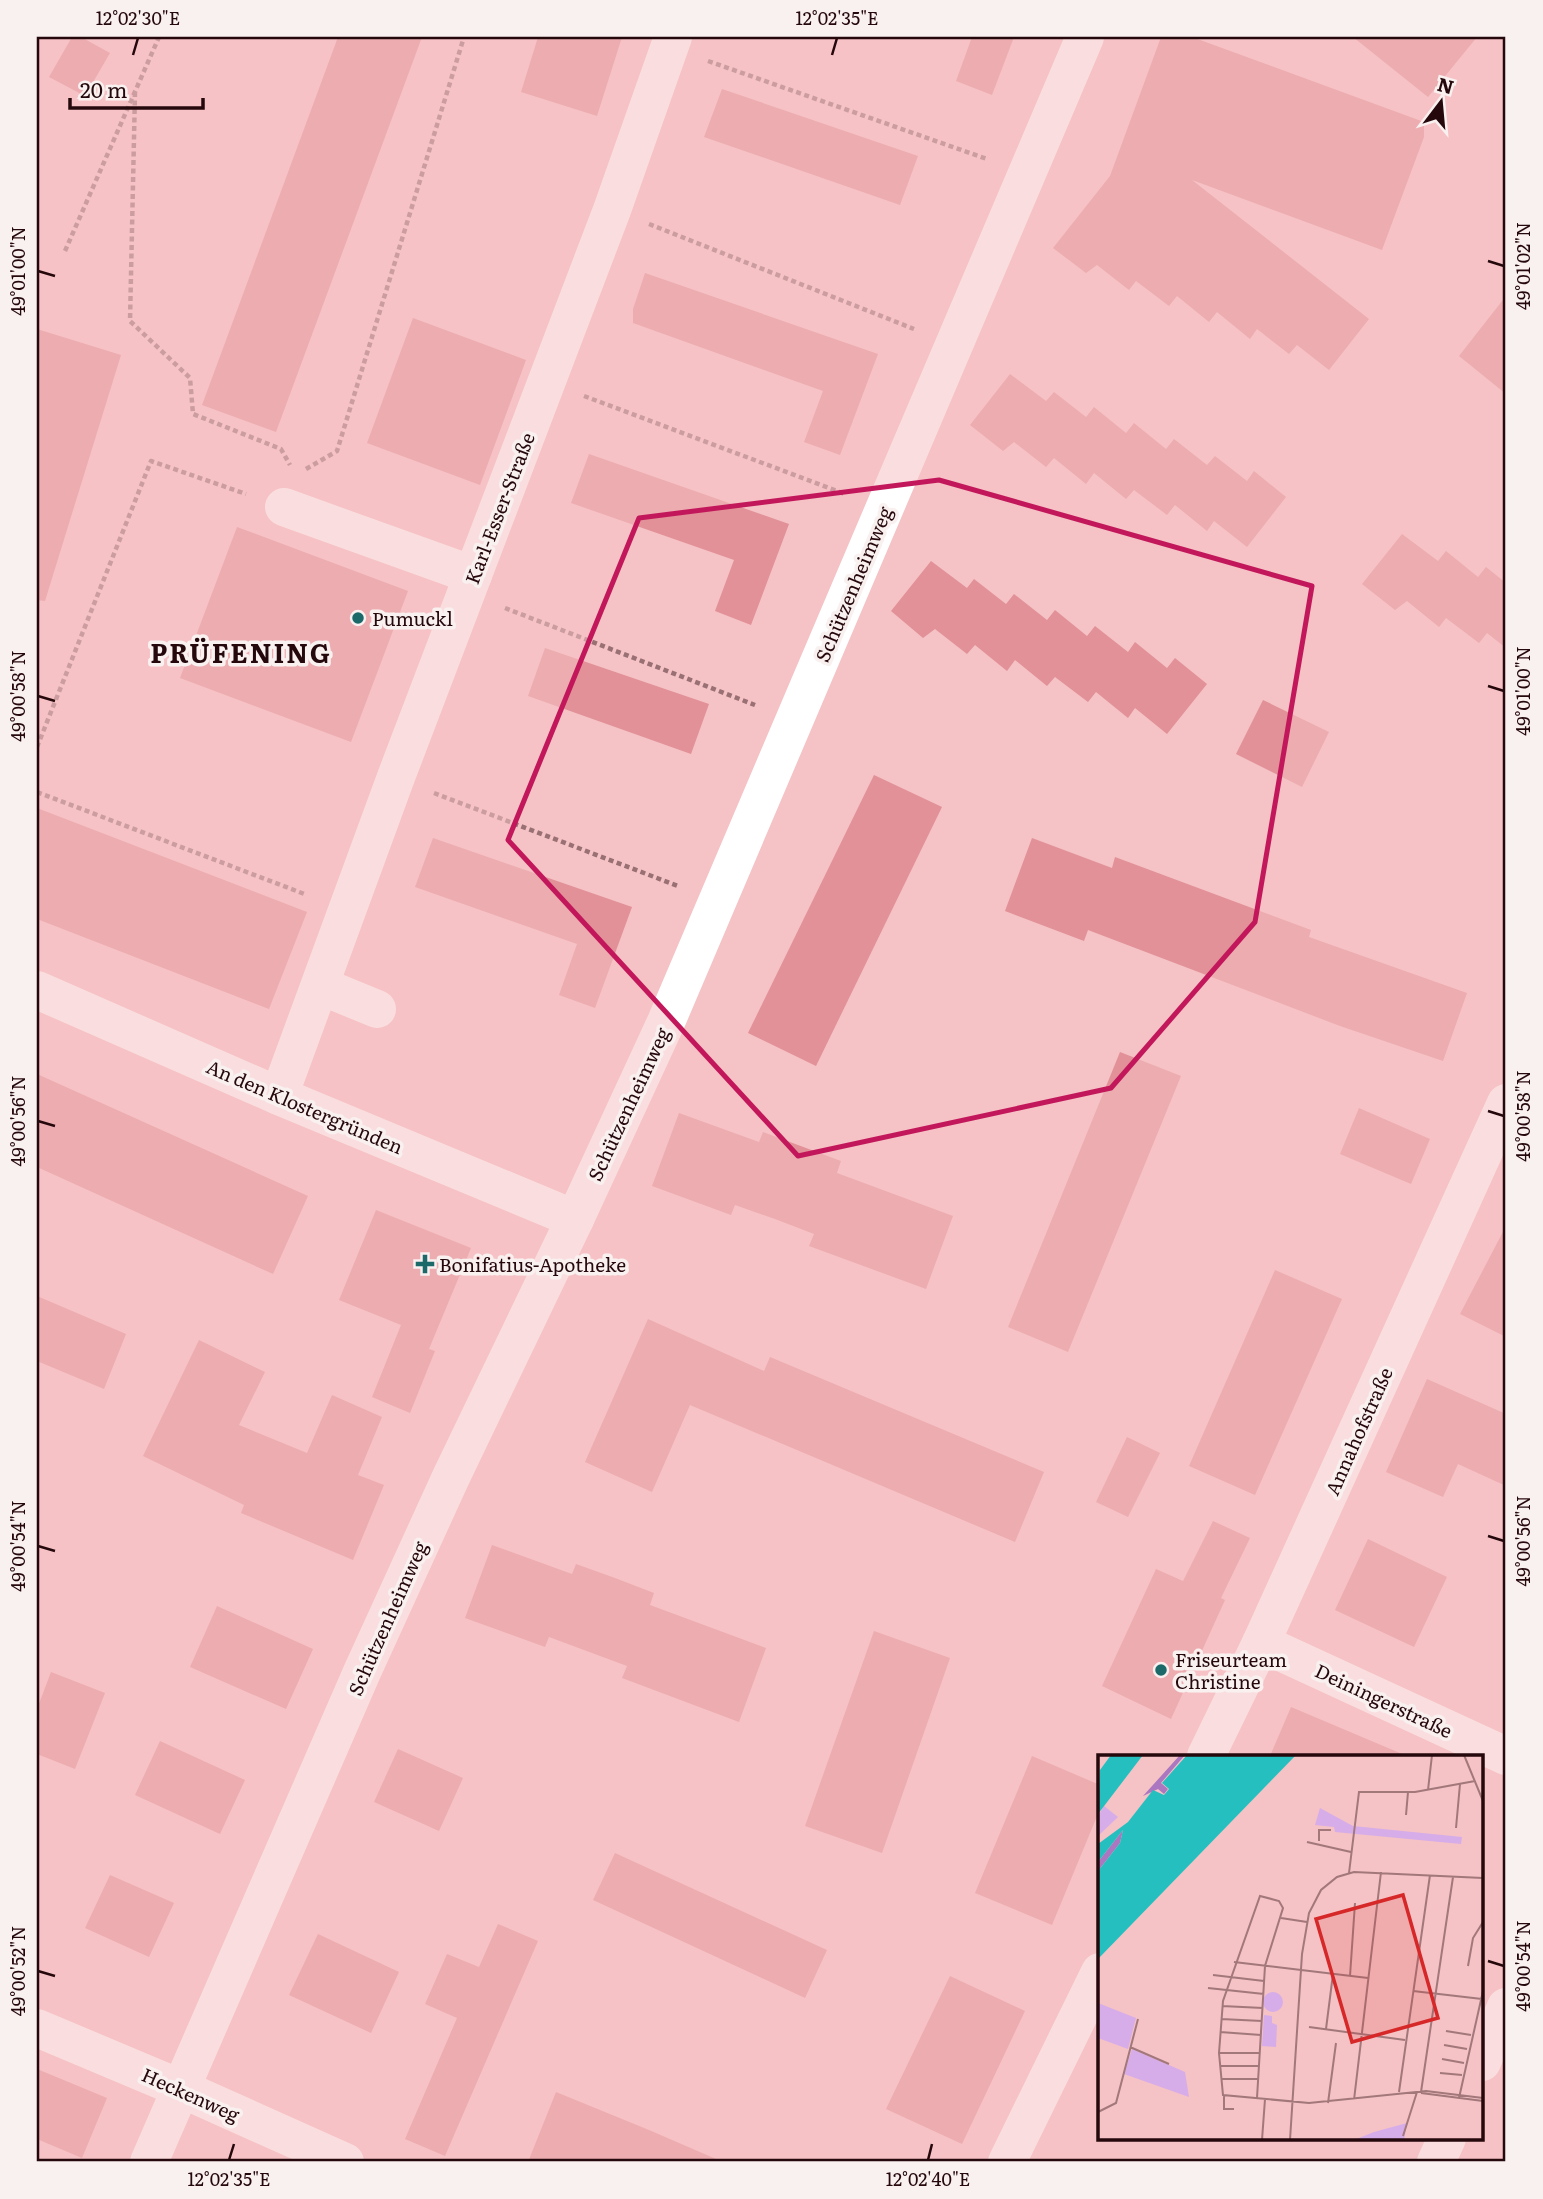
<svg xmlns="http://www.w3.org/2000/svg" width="1543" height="2199" font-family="Literata,serif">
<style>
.building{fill:#e19197}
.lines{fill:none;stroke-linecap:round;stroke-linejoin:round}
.path{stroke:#997073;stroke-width:4.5;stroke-dasharray:5 3.5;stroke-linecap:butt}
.minor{stroke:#fff;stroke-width:38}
.marked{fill:none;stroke:#c2185b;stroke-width:5;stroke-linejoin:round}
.ticks{fill:none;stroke:#25080c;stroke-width:2.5}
.poi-dot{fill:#1c6969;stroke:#f9f0f0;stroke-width:2.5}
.labels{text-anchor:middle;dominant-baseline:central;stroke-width:7;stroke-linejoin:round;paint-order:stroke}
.street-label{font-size:19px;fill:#25080c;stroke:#f9f0f0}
.poi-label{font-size:19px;fill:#25080c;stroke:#f9f0f0;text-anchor:start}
.district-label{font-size:26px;font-weight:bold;letter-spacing:2px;fill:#25080c;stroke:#f9f0f0}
.inset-river{fill:none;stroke:#26bfbf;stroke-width:3.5}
.inset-road{fill:none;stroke:#a2787b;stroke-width:2}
.view{fill:#d62828;fill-opacity:0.15;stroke:#d62828;stroke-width:3.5}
.inset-edge{fill:none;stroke:#25080c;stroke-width:3.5}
.neatline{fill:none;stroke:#25080c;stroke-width:2.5}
.ticks-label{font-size:18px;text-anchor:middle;fill:#25080c}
</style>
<rect width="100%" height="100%" fill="#f5c2c5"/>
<!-- building -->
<g class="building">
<polygon points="72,37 81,37 110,53 85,96 49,77"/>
<polygon points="338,37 422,37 276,432 202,405"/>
<polygon points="538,37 622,37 597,116 521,92"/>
<polygon points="972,37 1014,37 992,95 956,81"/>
<polygon points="1161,37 1192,37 1424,122 1424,137 1382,250 1192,180 1369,319 1329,370 1297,345 1289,354 1257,329 1250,339 1217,312 1209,322 1177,296 1169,306 1136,281 1129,290 1097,265 1086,273 1053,248 1110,176"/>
<polygon points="1353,37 1477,37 1428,97"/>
<polygon points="722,89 918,156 900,205 704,137"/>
<polygon points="645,273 878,354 840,455 804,442 823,391 633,323 633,309"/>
<polygon points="1506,296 1506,394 1459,356"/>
<polygon points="413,318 526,360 480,485 367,443"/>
<polygon points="37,329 121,355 45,601 37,600"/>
<polygon points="1010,374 1046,401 1054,392 1086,417 1094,407 1126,433 1134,423 1166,449 1174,439 1207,465 1215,456 1247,481 1254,471 1286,497 1247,547 1214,521 1207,531 1175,505 1167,515 1134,490 1126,499 1094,473 1086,484 1054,458 1046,467 1014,442 1003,451 970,425"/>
<polygon points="589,454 789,524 751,625 715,611 734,560 571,503"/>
<polygon points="237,527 408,591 351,742 180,678"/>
<polygon points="1402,534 1438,561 1446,551 1478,577 1486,567 1506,583 1506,648 1487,633 1479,643 1446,618 1439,627 1407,601 1395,610 1362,584"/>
<polygon points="931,561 967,588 974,579 1006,604 1014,594 1047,620 1055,610 1087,636 1095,626 1128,652 1135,642 1167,668 1175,658 1207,684 1167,734 1135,708 1128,718 1096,692 1088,702 1055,677 1047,686 1015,660 1007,671 975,645 967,654 935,629 923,638 891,611"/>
<polygon points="545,648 709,704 691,754 528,696"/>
<polygon points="1263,700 1329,732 1302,787 1236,754"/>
<polygon points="874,775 942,807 816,1066 748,1033"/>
<polygon points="37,808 307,912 269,1009 37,919"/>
<polygon points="433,838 632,907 595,1008 559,995 577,944 415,887"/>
<polygon points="1032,838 1112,868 1115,857 1311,930 1309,937 1467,993 1443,1061 1340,1026 1088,930 1084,941 1005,911"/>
<polygon points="1120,1052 1181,1076 1068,1352 1008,1327"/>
<polygon points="37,1074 308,1196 273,1274 37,1167"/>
<polygon points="1359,1108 1430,1139 1411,1184 1340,1154"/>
<polygon points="679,1113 759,1142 763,1132 841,1161 837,1173 953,1216 926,1289 809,1246 814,1234 775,1219 735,1205 731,1215 652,1186"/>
<polygon points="376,1210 471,1248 429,1349 435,1351 410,1413 372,1397 401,1325 339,1300"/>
<polygon points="1506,1226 1506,1337 1460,1314"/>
<polygon points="1275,1270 1342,1299 1255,1495 1189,1466"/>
<polygon points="37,1296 126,1334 104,1389 37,1361"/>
<polygon points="648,1319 764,1371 770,1357 1044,1472 1015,1542 690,1405 652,1492 585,1462"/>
<polygon points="199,1340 265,1372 239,1425 307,1453 332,1395 382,1417 358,1475 384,1485 353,1560 241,1513 244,1505 143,1456"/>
<polygon points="1427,1379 1506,1414 1506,1486 1458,1464 1443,1497 1386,1472"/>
<polygon points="1127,1437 1160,1453 1128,1517 1096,1502"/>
<polygon points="1213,1521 1250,1538 1221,1598 1225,1600 1171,1719 1102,1686 1156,1569 1183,1581"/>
<polygon points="1368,1539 1447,1577 1414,1647 1335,1610"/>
<polygon points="492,1545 572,1574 576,1564 615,1578 654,1593 650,1605 766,1648 739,1722 622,1678 627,1666 549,1637 545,1647 465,1618"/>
<polygon points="217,1606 313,1649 286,1709 190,1667"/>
<polygon points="874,1631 950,1658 882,1853 805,1826"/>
<polygon points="51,1672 105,1693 75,1769 37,1754 37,1709"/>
<polygon points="1291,1707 1407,1756 1270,1756"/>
<polygon points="160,1741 245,1780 220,1834 135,1795"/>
<polygon points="398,1749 463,1778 439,1831 374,1802"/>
<polygon points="1032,1756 1100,1785 1100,1809 1052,1925 975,1893"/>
<polygon points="615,1853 827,1950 805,1998 593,1900"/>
<polygon points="110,1875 174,1903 149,1957 85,1928"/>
<polygon points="498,1924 538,1941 445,2156 405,2139 457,2018 425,2004 447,1954 479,1967"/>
<polygon points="318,1934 399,1972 371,2033 289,1995"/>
<polygon points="950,1976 1025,2011 962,2144 886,2109"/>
<polygon points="37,2069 107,2098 82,2158 37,2139"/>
<polygon points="556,2092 649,2130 723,2162 528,2162"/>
</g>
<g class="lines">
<!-- path -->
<g class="path">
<polyline points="708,61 987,159"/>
<polyline points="135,92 130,321 190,378 193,414 281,449 290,465"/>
<polyline points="649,224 914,329"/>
<polyline points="65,251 159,37"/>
<polyline points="584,396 845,494"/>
<polyline points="306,469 337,451 464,37"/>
<polyline points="505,608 755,705"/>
<polyline points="37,747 151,461 246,494"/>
<polyline points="37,792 307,895"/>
<polyline points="434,793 678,886"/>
</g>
<!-- minor -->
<g class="minor">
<polyline points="284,507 473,575"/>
<polyline points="321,986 377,1009"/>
<polyline points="37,990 279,1096 575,1219"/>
<polyline points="279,1096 396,777 612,210 673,37"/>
<polyline points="1261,1643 1506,1756"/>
<polyline points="1206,1756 1261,1643 1506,1103"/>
<polyline points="37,2028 182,2089 345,2162"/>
<polyline points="1482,2062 1506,2007"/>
<polyline points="149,2162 362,1672 451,1477 575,1219 666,1022 1085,37"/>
<polyline points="1007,2162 1100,1972"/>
<polyline points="1436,2162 1447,2138"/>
</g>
</g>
<!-- marked area -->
<path d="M0 0H1543V2199H0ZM939 480 1312 586 1255 922 1111 1088 798 1156 508 840 639 518Z" fill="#f5c2c5" fill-opacity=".55" fill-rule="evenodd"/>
<path class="marked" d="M939 480 1312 586 1255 922 1111 1088 798 1156 508 840 639 518Z"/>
<!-- ticks -->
<path class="ticks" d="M133 55 138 38M832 55 837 38M1488 261 1504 266M38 271 55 276M1488 686 1504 691M38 696 55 701M1488 1111 1504 1116M38 1121 55 1126M1488 1536 1504 1541M38 1546 55 1551M1488 1961 1504 1966M38 1971 55 1976M229 2160 234 2144M928 2160 932 2144"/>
<!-- markers -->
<g class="poi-dot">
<circle cx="358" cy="618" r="7"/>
<path d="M421.5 1253.5h7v7h7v7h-7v7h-7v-7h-7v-7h7z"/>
<circle cx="1161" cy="1670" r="7"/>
</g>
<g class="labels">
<!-- street labels -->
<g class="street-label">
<text transform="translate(499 508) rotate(-69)">Karl-Esser-Straße</text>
<text transform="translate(853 584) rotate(-67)">Schützenheimweg</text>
<text transform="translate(628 1104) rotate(-65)">Schützenheimweg</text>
<text transform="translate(305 1106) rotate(23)">An den Klostergründen</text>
<text transform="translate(1358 1431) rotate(-66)">Annahofstraße</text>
<text transform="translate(387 1618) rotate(-66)">Schützenheimweg</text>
<text transform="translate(1384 1700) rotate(25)">Deiningerstraße</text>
<text transform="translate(191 2094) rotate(24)">Heckenweg</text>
</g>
<!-- poi labels -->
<g class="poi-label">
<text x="372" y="618">Pumuckl</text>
<text x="439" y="1264">Bonifatius-Apotheke</text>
<text x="1175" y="1659">Friseurteam<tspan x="1175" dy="22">Christine</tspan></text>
</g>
<!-- district labels -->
<g class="district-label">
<text x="241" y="651">PRÜFENING</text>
</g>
</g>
<!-- overview -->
<g transform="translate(1098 1755)">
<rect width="385" height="385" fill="#f5c2c5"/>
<path d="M6 51 20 62 0 81V61ZM222 53 255 71 364 82 363 89 237 77 236 72 217 70ZM165 247a10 10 0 1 1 20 0a10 10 0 1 1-20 0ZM0 248 38 263 30 294 0 283ZM166 260 174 261V268L179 270 178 292 164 291ZM34 294 87 317 91 342 26 319ZM309 368 306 385H256L276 377Z" fill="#d6ade9"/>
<path d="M82 0H87L63 28 70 34 66 39 60 34 45 41ZM25 75 22 88 0 116V107Z" fill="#aa77c0"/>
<path d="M13 0H45L0 59 2 15ZM89 0H198L0 204V116L22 88 25 75 0 107V89L30 67 55 35 66 40 71 34 64 28Z" fill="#26bfbf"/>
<path class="inset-river" d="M0 147 133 0"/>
<path class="inset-road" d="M366 0 385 46M330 35 334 0M308 60 310 37M358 73 362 29M221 86V75H233M209 87 253 97M251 118 261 37H317L377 26M183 163 209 167M136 207 270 223M370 211 375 183 385 167M115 220 166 226M252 221 257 148M110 233 166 239M315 236 384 244M124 251 165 253M123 264 164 266M211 272 307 285M228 274 235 219M348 276 373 280M122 277 163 280M346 290 369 294M32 292 71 309M121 298H162M344 304 366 308M122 311H161M342 318 364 320M123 324H160M301 337 332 120M323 337 355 122M323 338 385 346M126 341V354H136M159 343 167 211 185 153 181 146 162 141 125 246 121 298 125 340 211 348 328 336 385 343M361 343 385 236M256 345 283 117M230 348 238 288M0 357 18 348 40 264M305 381 319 337M164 385 167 344M192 385 204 199 211 158 223 135 239 122 256 117 385 123"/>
<path class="view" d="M305 140 340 263 254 287 218 164Z"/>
<rect width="385" height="385" class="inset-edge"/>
</g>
<!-- border -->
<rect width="1543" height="2199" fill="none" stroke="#f9f0f0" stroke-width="77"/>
<!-- north arrow -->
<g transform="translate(1441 102) rotate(16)" stroke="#f9f0f0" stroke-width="5" paint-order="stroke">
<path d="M0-5L12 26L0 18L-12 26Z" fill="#25080c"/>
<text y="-10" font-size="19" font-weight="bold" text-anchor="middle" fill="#25080c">N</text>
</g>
<!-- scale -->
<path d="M70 98v10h133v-10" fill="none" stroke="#25080c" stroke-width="3.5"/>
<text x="80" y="98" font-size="21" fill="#25080c" stroke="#f9f0f0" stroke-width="5" paint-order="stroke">20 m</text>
<rect x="38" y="38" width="1466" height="2122" class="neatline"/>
<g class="ticks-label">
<text x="138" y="25">12°02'30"E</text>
<text x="837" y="25">12°02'35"E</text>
<text transform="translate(1524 266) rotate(-90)" y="6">49°01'02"N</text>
<text transform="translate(19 271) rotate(-90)" y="6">49°01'00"N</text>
<text transform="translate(1524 691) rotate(-90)" y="6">49°01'00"N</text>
<text transform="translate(19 696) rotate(-90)" y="6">49°00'58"N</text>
<text transform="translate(1524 1116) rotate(-90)" y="6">49°00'58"N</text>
<text transform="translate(19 1121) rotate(-90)" y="6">49°00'56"N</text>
<text transform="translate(1524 1541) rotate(-90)" y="6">49°00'56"N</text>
<text transform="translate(19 1546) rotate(-90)" y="6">49°00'54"N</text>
<text transform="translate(1524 1966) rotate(-90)" y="6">49°00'54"N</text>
<text transform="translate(19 1971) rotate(-90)" y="6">49°00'52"N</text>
<text x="229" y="2186">12°02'35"E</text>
<text x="928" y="2186">12°02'40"E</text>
</g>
</svg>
